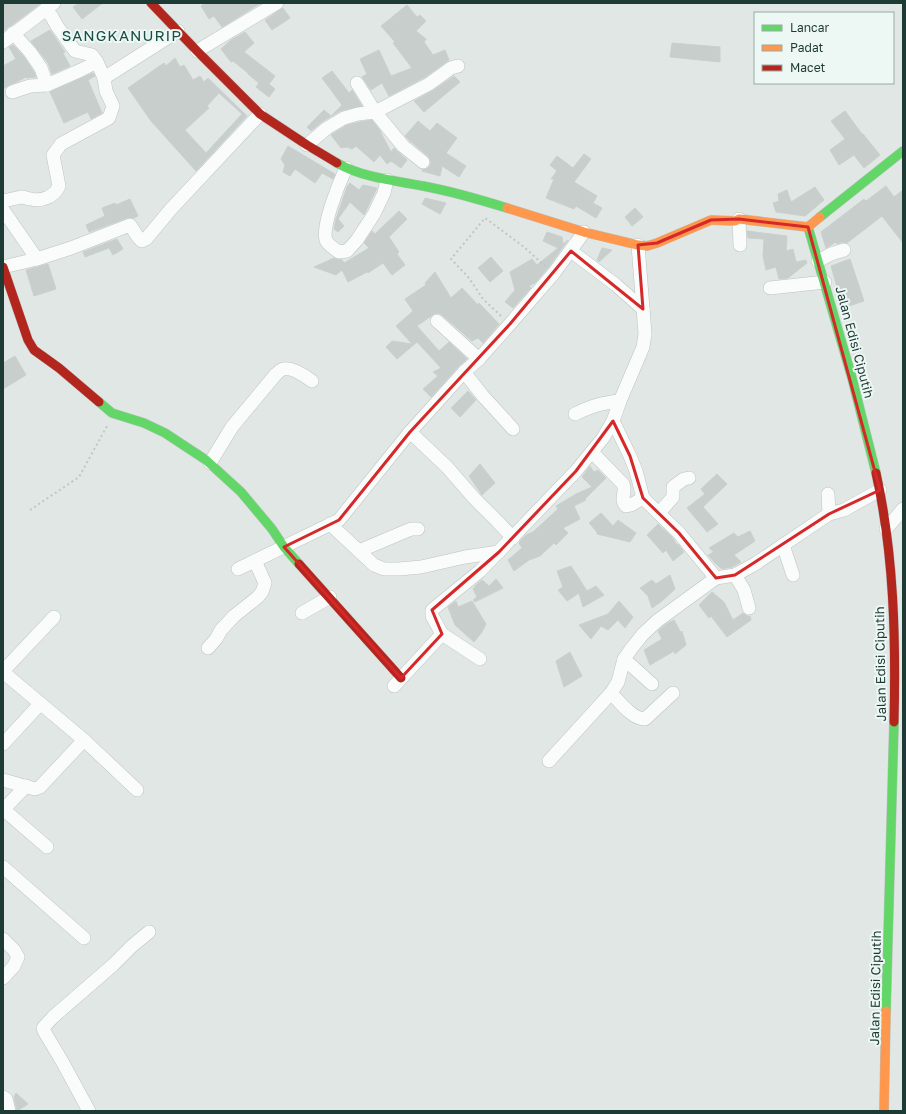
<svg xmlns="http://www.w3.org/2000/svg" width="906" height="1114" font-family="'Golos Text',sans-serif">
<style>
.building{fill:#c7cecb;stroke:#c9d0cd;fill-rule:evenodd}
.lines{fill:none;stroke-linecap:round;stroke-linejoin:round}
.street-casing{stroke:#bdc4c1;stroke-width:14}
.fast-casing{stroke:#bcc4c2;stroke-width:10}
.slow-casing{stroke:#bcc4c2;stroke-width:10}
.jam-casing{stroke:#bcc4c2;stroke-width:10}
.path{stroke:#bec7c6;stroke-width:2;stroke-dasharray:2 3;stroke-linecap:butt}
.street{stroke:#fafbfb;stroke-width:13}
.fast{stroke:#63d668;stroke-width:9}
.slow{stroke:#ff974d;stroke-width:9}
.jam{stroke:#b3261e;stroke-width:9}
.marked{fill:none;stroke:#d62828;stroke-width:3;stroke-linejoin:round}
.labels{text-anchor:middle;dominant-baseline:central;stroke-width:4;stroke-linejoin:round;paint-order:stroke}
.street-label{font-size:13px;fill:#1e3a35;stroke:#edf7f3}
.quarter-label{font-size:15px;letter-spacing:1px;fill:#194d45;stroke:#edf7f3}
</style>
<rect width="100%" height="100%" fill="#e0e7e4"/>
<!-- building -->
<g class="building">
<polygon points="3,3 41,3 12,25 8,27 3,32"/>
<polygon points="79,3 103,3 82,19 73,7"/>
<polygon points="206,3 261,3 222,27 214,16 209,19 201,6"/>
<polygon points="407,5 417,17 420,15 426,21 416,31 426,39 424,42 433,55 445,50 449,60 425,77 389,96 382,83 371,90 362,77 367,74 360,59 379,50 391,76 412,68 393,43 395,42 381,26"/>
<polygon points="283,8 290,18 272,30 265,20"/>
<polygon points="50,30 65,52 63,53 70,66 52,74 48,63 31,41"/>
<polygon points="245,32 254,43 244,52 275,76 269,84 275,89 269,97 256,87 259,83 248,74 248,73 233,61 231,62 221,49 231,40"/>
<polygon points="672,43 720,47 720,62 670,57"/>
<polygon points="13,45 24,57 34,72 36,77 27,78 26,77 17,82 9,85 3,89 3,66 16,59 9,47"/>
<path d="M175 58 180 67 184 65 193 80 200 76 204 82 208 78 247 116 196 171 151 121 128 88 164 63 166 66ZM219 93 242 114 206 153 185 130 209 108 207 106Z"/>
<polygon points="332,71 349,93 352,90 362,106 340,111 323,121 311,131 307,127 324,110 331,116 342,105 322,78"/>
<polygon points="93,73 95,76 88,80 102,113 91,119 88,112 64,123 50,92"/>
<polygon points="454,76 460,82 424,112 414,101 434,90"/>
<polygon points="845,111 862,134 863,134 880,155 864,168 854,155 839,165 830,150 845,139 831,121"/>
<polygon points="372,120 381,132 381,133 391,152 394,148 407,160 401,168 391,161 387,164 380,155 374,162 356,146 352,149 347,147 341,148 331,135 347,125 360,122"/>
<polygon points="418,121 430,131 437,123 457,138 446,153 466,166 459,177 442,166 440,176 422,171 422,170 426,169 429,167 431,163 430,159 428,156 409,140 405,136"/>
<polygon points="288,146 335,174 333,179 322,173 315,183 295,169 290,176 283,172 285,165 281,159"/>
<polygon points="584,154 591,159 574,182 597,196 593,203 602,208 596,218 576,206 574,209 546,198 554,179 551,179 557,171 550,165 557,156 573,168"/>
<polygon points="350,183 359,190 363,185 377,188 376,190 364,215 350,202 338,219 344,226 338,232 334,229 336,219 347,187"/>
<polygon points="886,186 894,197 903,190 903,243 882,216 847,243 842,242 837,244 836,242 826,248 821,232 864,199 866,201"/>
<polygon points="815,187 824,200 805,216 776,212 773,203 779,201 778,194 787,190 791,202"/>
<polygon points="425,198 446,203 440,214 422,204"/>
<polygon points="130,199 138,216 134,218 127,218 89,232 86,225 105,216 102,208 115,203 116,205"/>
<polygon points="635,208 643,217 632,226 625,217"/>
<polygon points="399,211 407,219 389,237 399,252 397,254 405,265 392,275 383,263 368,273 367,272 348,282 342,270 336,275 314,267 334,258 342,260 344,263 369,248 364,243 372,231 375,234"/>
<polygon points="747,231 787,236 786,251 793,249 796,262 806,260 807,263 788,278 779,279 776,267 766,270 763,256 764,239 748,238"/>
<polygon points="547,232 562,237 563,244 568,240 548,268 535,283 529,286 531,288 513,308 505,302 515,290 510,272 532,259 537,265 558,248 543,241"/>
<polygon points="117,239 123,249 113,255 109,248 85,257 83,252"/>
<polygon points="602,248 612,250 599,262 597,260"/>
<polygon points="491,257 503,271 490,282 478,268"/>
<polygon points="850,259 864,301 843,308 831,266"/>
<polygon points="48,264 56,289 34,296 26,270"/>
<polygon points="435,272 451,298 462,288 478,305 479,303 499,324 483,343 478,338 472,341 442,315 439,313 434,314 417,326 439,351 449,342 467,359 458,367 431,397 423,389 438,376 433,372 441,368 417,342 397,359 386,347 392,341 412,344 396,326 413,311 405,299 426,285 425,283"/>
<polygon points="15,356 26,375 3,389 3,363"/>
<polygon points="468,391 476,400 460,417 451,408"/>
<polygon points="480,464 495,483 482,495 469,476"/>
<polygon points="590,466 594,472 598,470 606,478 585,499 586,500 574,506 580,519 563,528 568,533 556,545 554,543 540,556 529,560 514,571 508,560 522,548 519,543 521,540 526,535 533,532 558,509 556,506 576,494 592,487 582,477"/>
<polygon points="717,474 727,484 703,507 718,524 707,532 687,508 705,494 701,489"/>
<polygon points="601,513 613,526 618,520 636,533 630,542 597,534 597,532 589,523"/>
<polygon points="658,524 672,537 677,545 678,544 684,552 673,561 666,550 663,553 647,535"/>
<polygon points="750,531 755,541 734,555 741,562 732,567 722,569 716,564 708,555 714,552 709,548 734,533 738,537"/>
<polygon points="571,566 587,591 596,586 604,595 583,607 579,593 567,601 558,590 563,587 557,571"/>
<polygon points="670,575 675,589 662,601 652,608 648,596 640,588 652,580 656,584"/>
<polygon points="496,579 503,588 475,602 473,600 477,597 473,589 476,585 482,580 489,586"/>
<polygon points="712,592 724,602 733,620 743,613 747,616 750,616 751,620 727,637 711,616 709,618 699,605"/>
<polygon points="456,601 458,607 472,601 486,624 482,632 474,642 455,625 448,607"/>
<polygon points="619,601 633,617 625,628 618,620 608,630 601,626 591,639 579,625 608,614"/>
<polygon points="674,620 681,633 682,631 686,645 675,654 674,651 650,665 644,650 662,639 658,631 666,624"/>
<polygon points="570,652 582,676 564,687 556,661"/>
<polygon points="16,1093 28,1104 17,1111 14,1097"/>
</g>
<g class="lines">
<!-- street casing -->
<g class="street-casing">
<g id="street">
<polyline points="13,33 30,52 41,68 47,85"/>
<polyline points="3,42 54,3"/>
<polyline points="197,51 277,3"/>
<polyline points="104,78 178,31"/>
<polyline points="357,83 375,112 403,146 423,162"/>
<polyline points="12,92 30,86 47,85 81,70 97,62"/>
<polyline points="307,145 327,128 344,118 358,114 375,112 429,84 451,68 458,66"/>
<path d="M346 168C340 181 319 231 327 242 330 246 336 250 339 252L347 251 357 240 374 214 384 193 387 180"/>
<path d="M3 201C9 200 15 198 22 197 25 197 27 199 31 199 42 202 55 196 59 186L53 155 61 144 109 118 113 106 106 91 104 78 97 62 92 55 75 51 57 26 52 17 46 9"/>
<polyline points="3,210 37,259"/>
<polyline points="739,219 740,245"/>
<polyline points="571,251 616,285 643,309"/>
<polyline points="818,261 831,254 844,250"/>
<path d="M3 267 37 259 71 248 130 225C134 230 137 238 142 241L146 239 171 209 260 114"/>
<polyline points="770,288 825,282"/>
<polyline points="437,321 479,359"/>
<polyline points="464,372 483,396 513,429"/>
<path d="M575 414C592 406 601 403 620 401"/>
<polyline points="613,421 630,456 636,471 643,498 679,533 716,578 735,575 755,564 829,514 844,510 880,490"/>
<polyline points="410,432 447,467 474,498 497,521 513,538"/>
<path d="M592 452 623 484C627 492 619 499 626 506L631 505 643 498"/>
<path d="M210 463 232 427 276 374C278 373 279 371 281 370 289 365 305 376 312 381"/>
<polyline points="828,494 829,514"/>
<polyline points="659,513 673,497 673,487 684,479 689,478"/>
<polyline points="330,524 359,551 411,529 418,529"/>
<polyline points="886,529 903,509"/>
<polyline points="783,545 793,575"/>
<polyline points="359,551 374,565 384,569 399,569 421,567 465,557 499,552"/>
<polyline points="238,569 339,520 410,432 464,372 479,359 510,324 554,273 584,232"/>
<polyline points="735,575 744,590 749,608"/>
<polyline points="302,613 330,597"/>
<polyline points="208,648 216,639 221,630 234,616 258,597 262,592 265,583 255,561"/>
<polyline points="480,659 442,634 432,616 432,610 480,571 576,471 603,438 613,421 620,401 643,347 645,334 638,245"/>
<polyline points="624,659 652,684"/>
<polyline points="3,671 54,617"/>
<polyline points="3,672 84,740 40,787 35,789 3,780"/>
<polyline points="394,686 442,634"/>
<path d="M611 693C620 702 632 719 645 719L673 693"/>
<polyline points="84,740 137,790"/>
<polyline points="3,744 40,704"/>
<polyline points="549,761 611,693 618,682 624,659 631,649 643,634 657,621 716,578"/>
<polyline points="3,809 47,847"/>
<polyline points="3,810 26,786"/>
<polyline points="3,867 84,938"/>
<polyline points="3,939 14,950 18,957 14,966 3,978"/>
<polyline points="3,1097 6,1099 9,1111"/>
<polyline points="89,1111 63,1063 44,1031 43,1028 53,1017 113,965 132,946 149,932"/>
</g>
</g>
<!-- fast casing -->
<g class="fast-casing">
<g id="fast">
<path d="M337 163C363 178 398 181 428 187 455 192 481 200 507 208"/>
<polyline points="820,217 903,151"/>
<polyline points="808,227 852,378 876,473"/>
<polyline points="99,402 112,413 144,423 165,433 206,460 241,492 272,529 284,547 299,564"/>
<polyline points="886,1011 894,722"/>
</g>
</g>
<!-- slow casing -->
<g class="slow-casing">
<g id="slow">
<polyline points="507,208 584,232 638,245 647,246 657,243 711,220 735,221 739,219 808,227 820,217"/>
<polyline points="884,1111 886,1011"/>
</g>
</g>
<!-- jam casing -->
<g class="jam-casing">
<g id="jam">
<polyline points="151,3 197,51 260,114 307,145 337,163"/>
<polyline points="3,267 28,340 34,350 59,368 99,402"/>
<path d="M876 473C894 554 896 639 894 722"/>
<polyline points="299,564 401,678"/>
</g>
</g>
<!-- path -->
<g class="path">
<polyline points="501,316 483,299 469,278 451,259 485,218 524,247 545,266"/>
<polyline points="30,510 79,477 107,426"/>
</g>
<!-- street -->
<use href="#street" class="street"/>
<!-- fast -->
<use href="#fast" class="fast"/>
<!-- slow -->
<use href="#slow" class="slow"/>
<!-- jam -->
<use href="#jam" class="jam"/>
</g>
<!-- marked area -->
<path class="marked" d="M739 219 808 227 880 490 829 514 735 575 716 578 679 533 643 498 630 456 613 421 576 471 499 552 432 610 442 634 401 678 284 547 339 520 410 432 510 324 571 251 643 309 638 245 657 243 711 220Z"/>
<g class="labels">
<!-- street labels -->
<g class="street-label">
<text transform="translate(855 342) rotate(75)">Jalan Edisi Ciputih</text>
<text transform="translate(880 664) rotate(-91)">Jalan Edisi Ciputih</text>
<text transform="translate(875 988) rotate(-89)">Jalan Edisi Ciputih</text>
</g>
<!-- quarter labels -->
<g class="quarter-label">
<text x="122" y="35">SANGKANURIP</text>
</g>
</g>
<!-- border -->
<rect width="906" height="1114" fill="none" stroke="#1e3a35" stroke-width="8"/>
<!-- legend -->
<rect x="754" y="12" width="140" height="72" fill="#edf7f3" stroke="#9aaba7"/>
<rect x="762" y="25" width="20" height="6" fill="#63d668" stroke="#9aaba7"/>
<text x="790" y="32" font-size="12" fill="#1e3a35">Lancar</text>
<rect x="762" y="45" width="20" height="6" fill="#ff974d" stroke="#9aaba7"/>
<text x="790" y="52" font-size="12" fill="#1e3a35">Padat</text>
<rect x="762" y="65" width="20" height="6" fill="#b3261e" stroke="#9aaba7"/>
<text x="790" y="72" font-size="12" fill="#1e3a35">Macet</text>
</svg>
